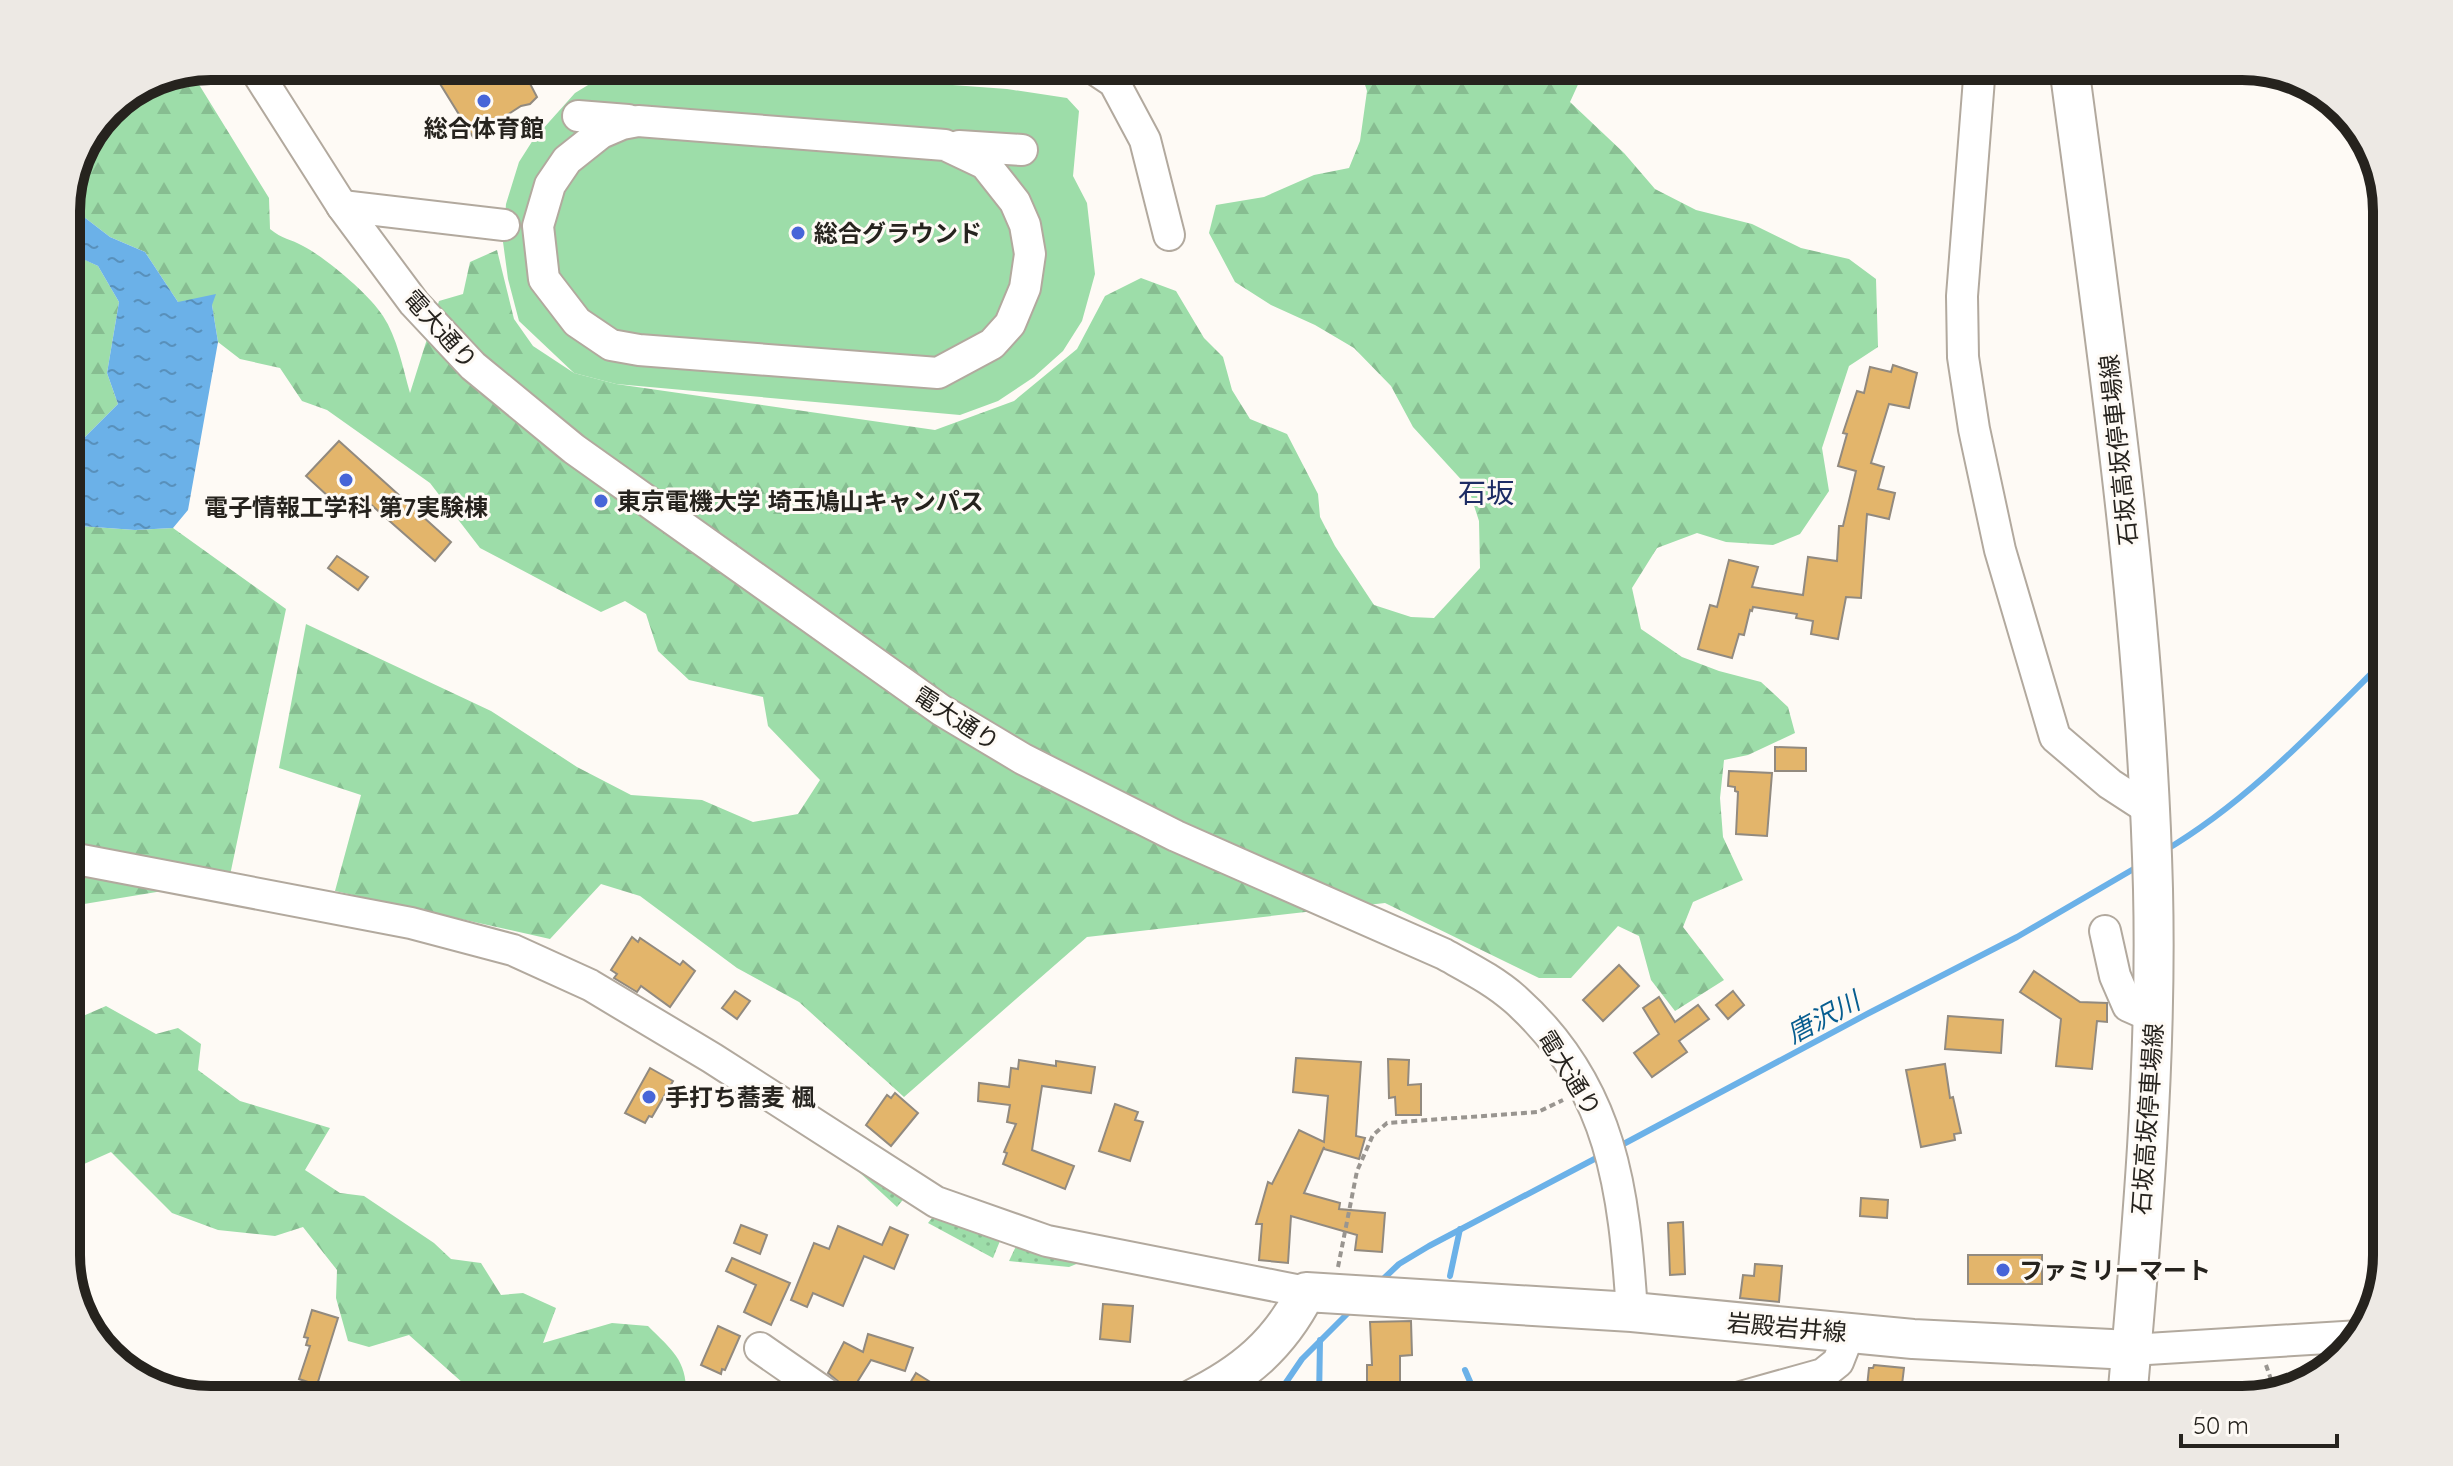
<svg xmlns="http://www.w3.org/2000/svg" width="2453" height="1466" font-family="Quicksand,'Noto Sans JP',sans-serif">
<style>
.grass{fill:url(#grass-dots)}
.forest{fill:url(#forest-firs)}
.pitch{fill:#9ddda9}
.water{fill:url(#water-ripples)}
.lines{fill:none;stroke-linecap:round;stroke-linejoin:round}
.stream{stroke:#6bb1e8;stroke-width:6}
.building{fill:#e3b56b;stroke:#928a7f;stroke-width:2}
.minor-casing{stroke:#b2a99e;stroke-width:34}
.major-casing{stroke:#b2a99e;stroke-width:42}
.path{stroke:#999590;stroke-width:4;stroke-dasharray:6 4;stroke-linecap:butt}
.minor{stroke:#fff;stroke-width:30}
.major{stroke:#fff;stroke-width:38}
.poi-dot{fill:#4765d8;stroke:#fefaf5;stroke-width:3}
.labels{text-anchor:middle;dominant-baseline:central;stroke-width:6;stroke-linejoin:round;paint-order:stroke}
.poi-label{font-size:24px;font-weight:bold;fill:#26231e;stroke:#fefaf5;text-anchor:start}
.street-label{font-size:24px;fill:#26231e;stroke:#fefaf5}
.water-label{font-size:26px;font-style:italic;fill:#075d90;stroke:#fefaf5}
.quarter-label{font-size:28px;fill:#1d2c64;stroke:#fefaf5}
.rim{fill:none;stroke:#26231e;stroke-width:10}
</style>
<defs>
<pattern id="grass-dots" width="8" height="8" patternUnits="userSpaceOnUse" patternTransform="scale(2)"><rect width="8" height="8" fill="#9ddda9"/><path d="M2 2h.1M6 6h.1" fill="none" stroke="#87bd91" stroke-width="1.8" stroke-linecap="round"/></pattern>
<pattern id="forest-firs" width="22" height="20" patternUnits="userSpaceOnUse" patternTransform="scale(2)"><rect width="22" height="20" fill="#9ddda9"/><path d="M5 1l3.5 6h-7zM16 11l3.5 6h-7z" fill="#87bd91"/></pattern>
<pattern id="water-ripples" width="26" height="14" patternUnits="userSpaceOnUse" patternTransform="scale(2)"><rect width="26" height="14" fill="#6bb1e8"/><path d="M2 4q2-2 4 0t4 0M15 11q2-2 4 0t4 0" fill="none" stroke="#5890bb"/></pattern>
</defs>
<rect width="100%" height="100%" fill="#fefaf5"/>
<!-- grass -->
<g class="grass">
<polygon points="845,1159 906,1196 897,1207"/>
<polygon points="939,1209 1002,1236 993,1258 928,1223"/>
<polygon points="1018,1242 1089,1259 1069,1267 1009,1261"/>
</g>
<!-- forest -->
<g class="forest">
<path d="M1359 66H1661L1614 83 1581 78 1570 102 1624 153 1655 189 1696 210 1752 224 1801 248 1849 259 1876 279 1878 347 1849 366 1822 448 1829 491 1800 534 1773 545 1726 542 1697 533 1657 548 1632 588 1641 629 1682 657 1719 671 1761 682 1788 707 1795 733 1748 755 1724 760 1720 798 1723 837 1743 880 1693 902 1683 927 1724 980 1675 1011 1651 980 1639 936 1618 926 1571 978H1539L1385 903 1087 937 904 1097 799 1002 737 968 640 896 601 884 550 939 335 891 361 795 279 768 306 624 491 711 577 767 631 795 702 800 753 822 798 814 820 780 768 726 763 697 689 680 658 651 646 614 625 601 601 612 480 548 430 483 327 410 302 401 280 368 240 359 218 342 212 305 178 302 145 252 110 237 84 217 75 182 109 108 156 77 190 70 269 198 270 229C282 239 291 239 303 246 326 258 369 294 383 316 397 337 403 368 410 393L439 301 463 294 470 262 497 250 514 319 533 346 574 373 616 384 935 430 1014 401 1077 349 1105 296 1141 278 1176 291 1204 338 1223 357 1232 390 1250 419 1287 434 1318 494 1320 517 1335 546 1374 605 1411 617 1434 618 1480 568 1479 521 1468 487 1413 427 1391 386 1354 348 1315 325 1271 305 1235 282 1209 233 1216 205 1264 197 1314 175 1349 168 1360 141 1367 91Z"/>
<polygon points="66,233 75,255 98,266 119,302 107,373 118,404 66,456"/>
<polygon points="66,525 135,530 173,528 286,609 229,880 66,907"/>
<path d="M66 945 83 1016 106 1006 156 1034 178 1028 201 1044 198 1070 240 1101 330 1128 305 1170 340 1193 364 1196 434 1243 451 1259 481 1263 501 1295 523 1293 556 1308 543 1343 612 1323 648 1326C674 1352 688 1361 686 1400H482L409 1335 369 1347 348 1341 336 1298 337 1270 303 1227 275 1236 218 1230 172 1213 111 1152 66 1172Z"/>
<polygon points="183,1386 251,1390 291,1400 211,1400 176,1391"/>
</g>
<!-- pitch -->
<polygon class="pitch" points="625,66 696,66 1007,89 1067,98 1079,111 1073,176 1087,203 1095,274 1082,321 1063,351 1034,377 998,401 960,415 616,384 574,373 519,321 508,279 503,242 506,204 519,162 533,140 575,93 611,71"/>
<!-- water -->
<path class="water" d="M75 182 84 217 110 237 145 252 178 302 216 294 212 305 218 342 188 510 173 528 135 530 66 525V456L118 404 107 373 119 302 98 266 74 255C66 225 62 211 75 182Z"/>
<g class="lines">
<!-- stream -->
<g class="stream">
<path d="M2164 851C2249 801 2318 726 2387 658"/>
<polyline points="1616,1148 1869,1013 2017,937 2137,867"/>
<polyline points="1450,1276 1460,1229"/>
<polyline points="1380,1282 1399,1264 1429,1246 1602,1155"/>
<polyline points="1465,1370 1478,1400"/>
<polyline points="1274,1400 1302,1359 1352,1309"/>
<polyline points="1319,1400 1320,1340"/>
</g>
</g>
<!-- building -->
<g class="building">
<polygon points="429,66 540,66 526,76 537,97 530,104 521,106 473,137"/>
<polygon points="1893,365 1917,373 1909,408 1889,404 1871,463 1884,467 1878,489 1895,493 1889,519 1867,514 1861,598 1846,597 1838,639 1811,634 1813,621 1796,618 1797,614 1753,607 1752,611 1750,610 1744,635 1739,634 1732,658 1698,649 1710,605 1717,607 1729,560 1758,567 1752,587 1803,595 1808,557 1837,561 1839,526 1843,526 1856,471 1838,466 1847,434 1843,433 1857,391 1864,393 1870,367 1891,372"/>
<polygon points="339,441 451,542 435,561 368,502 353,519 306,476"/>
<polygon points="337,556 368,577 358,590 328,568"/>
<polygon points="1775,747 1806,748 1806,771 1775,771"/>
<polygon points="1729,771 1772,773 1767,836 1736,834 1738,792 1735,791 1735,787 1728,786"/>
<polygon points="632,937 638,942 640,938 680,965 683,961 695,971 670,1007 641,986 637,992 614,978 617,974 611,970"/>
<polygon points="1619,965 1639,986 1603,1021 1583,1000"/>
<polygon points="2034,971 2080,1002 2107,1003 2107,1022 2097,1021 2092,1069 2056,1066 2061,1019 2020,992"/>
<polygon points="735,991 750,1001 737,1019 722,1008"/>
<polygon points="1733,991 1744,1005 1728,1019 1716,1005"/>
<polygon points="1659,997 1675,1022 1698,1005 1709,1019 1679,1041 1687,1052 1652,1077 1634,1053 1659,1034 1643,1008"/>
<polygon points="1948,1016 2003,1020 2001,1053 1945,1049"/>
<polygon points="1296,1058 1361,1062 1356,1136 1365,1138 1359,1159 1324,1149 1324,1147 1304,1193 1340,1203 1339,1209 1385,1213 1382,1252 1355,1250 1357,1235 1291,1216 1288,1263 1259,1260 1262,1224 1256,1224 1268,1182 1272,1184 1299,1130 1324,1142 1328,1096 1293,1092"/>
<polygon points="1388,1059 1409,1060 1408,1085 1421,1084 1421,1115 1396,1115 1395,1097 1389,1098"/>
<polygon points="1019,1060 1056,1066 1056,1061 1095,1067 1091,1093 1042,1086 1032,1150 1074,1166 1065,1189 1003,1164 1007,1153 1004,1152 1016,1124 1007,1122 1010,1105 978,1101 979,1083 1009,1087 1011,1068 1018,1069"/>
<polygon points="1945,1064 1950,1098 1953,1097 1961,1133 1954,1134 1955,1140 1921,1147 1906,1070"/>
<polygon points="650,1068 673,1081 652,1117 649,1116 645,1123 625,1113"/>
<polygon points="895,1093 918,1113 891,1146 866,1125 887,1095 891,1098"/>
<polygon points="1115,1104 1138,1112 1135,1120 1143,1122 1130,1161 1099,1151"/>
<polygon points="1861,1198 1888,1200 1887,1218 1860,1216"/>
<polygon points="1683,1222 1685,1274 1670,1275 1668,1223"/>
<polygon points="741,1225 767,1235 760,1254 734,1243"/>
<polygon points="838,1226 882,1245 890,1227 908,1235 894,1269 864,1256 843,1306 813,1293 807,1307 791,1300 814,1243 829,1249"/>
<rect x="1968" y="1255" width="74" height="29"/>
<polygon points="732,1258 790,1283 771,1325 744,1312 756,1285 726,1271"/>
<polygon points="1755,1264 1782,1266 1779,1302 1740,1298 1743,1275 1754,1276"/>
<polygon points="1103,1304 1133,1306 1130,1342 1100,1339"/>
<polygon points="312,1310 338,1318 317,1385 299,1379 310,1346 306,1345 308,1338 304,1337"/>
<polygon points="1411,1321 1412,1355 1400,1356 1400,1400 1367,1400 1367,1365 1372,1365 1370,1322"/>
<polygon points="718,1326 740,1336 725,1370 722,1369 721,1374 701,1365"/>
<polygon points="868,1334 913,1348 905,1371 871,1360 851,1392 828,1373 844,1342 863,1352"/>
<polygon points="1874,1365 1904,1368 1901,1393 1867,1387 1869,1368 1873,1368"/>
<polygon points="916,1373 959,1400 900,1400"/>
<polygon points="1966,1382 2038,1388 2037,1400 1964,1400"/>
</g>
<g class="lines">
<!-- minor casing -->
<g class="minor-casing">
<g id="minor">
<path d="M253 66 342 206 414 303 473 366 574 449 941 710 1023 759 1176 836 1444 954C1469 968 1495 981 1516 1000 1613 1087 1624 1191 1632 1312"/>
<polyline points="1090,66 1114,82 1145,140 1169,235"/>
<polyline points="1980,66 1962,296 1963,357 1974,429 2000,550 2055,737 2110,784 2150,810"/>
<polyline points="578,116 628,120"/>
<polygon points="638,121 945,145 985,164 1015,202 1025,225 1030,254 1025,288 1010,324 992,344 938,373 639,350 611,345 577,322 544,279 538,226 550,185 567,160 601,133 622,124"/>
<polyline points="959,146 1022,150"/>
<polyline points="342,206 504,225"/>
<polyline points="66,857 411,923 513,950 590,985 712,1058 936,1202 1047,1241 1306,1292"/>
<polyline points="2105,931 2115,976 2128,1006 2153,1017"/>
<polyline points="760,1348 835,1400"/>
<polyline points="2131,1350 2360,1336"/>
<polyline points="1730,1400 1823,1374 1838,1362 1849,1334"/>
</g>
</g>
<!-- major casing -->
<g class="major-casing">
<g id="major">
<path d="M2069 66C2105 339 2146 613 2153 889 2157 1060 2142 1231 2127 1400"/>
<path d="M1191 1400C1244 1374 1279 1345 1306 1292L1632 1312 1913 1339 2131 1350"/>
</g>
</g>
<!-- path -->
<g class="path">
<polyline points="1338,1267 1357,1171 1373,1135 1387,1123 1538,1112 1563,1100"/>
<polyline points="2266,1365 2275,1391"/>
</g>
<!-- minor -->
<use href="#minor" class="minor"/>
<!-- major -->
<use href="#major" class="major"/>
</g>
<!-- markers -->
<g class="poi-dot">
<circle cx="484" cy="101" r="8"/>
<circle cx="798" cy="233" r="8"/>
<circle cx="346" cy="480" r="8"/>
<circle cx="601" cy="501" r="8"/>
<circle cx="649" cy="1097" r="8"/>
<circle cx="2003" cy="1270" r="8"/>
</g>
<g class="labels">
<!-- poi labels -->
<g class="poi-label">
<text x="484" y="128" text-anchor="middle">総合体育館</text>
<text x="814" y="233">総合グラウンド</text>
<text x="617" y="501">東京電機大学 埼玉鳩山キャンパス</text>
<text x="346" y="507" text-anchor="middle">電子情報工学科 第7実験棟</text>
<text x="665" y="1097">手打ち蕎麦 楓</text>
<text x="2019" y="1270">ファミリーマート</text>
</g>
<!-- street labels -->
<g class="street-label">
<text transform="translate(441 329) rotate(48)">電大通り</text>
<text transform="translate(2118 450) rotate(-96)">石坂高坂停車場線</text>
<text transform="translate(957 718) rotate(33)">電大通り</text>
<text transform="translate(1570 1073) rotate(58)">電大通り</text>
<text transform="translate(2147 1119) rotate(-86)">石坂高坂停車場線</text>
<text transform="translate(1787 1327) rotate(5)">岩殿岩井線</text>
</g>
<!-- water labels -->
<g class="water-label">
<text transform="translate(1823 1017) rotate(-28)">唐沢川</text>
</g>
<!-- quarter labels -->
<g class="quarter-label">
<text x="1486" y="492">石坂</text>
</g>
</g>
<!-- crop -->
<path d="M0 0H2453V1466H0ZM211 80H2242A131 131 0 0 1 2373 211V1255A131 131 0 0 1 2242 1386H211A131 131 0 0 1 80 1255V211A131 131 0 0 1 211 80Z" fill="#ede9e4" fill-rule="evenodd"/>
<path class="rim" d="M211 80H2242A131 131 0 0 1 2373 211V1255A131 131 0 0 1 2242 1386H211A131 131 0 0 1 80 1255V211A131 131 0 0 1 211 80Z"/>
<!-- scale -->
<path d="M2181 1434v12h156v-12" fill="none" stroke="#26231e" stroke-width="4"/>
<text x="2193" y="1434" font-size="24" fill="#26231e" stroke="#fefaf5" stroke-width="6" paint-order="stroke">50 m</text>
</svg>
